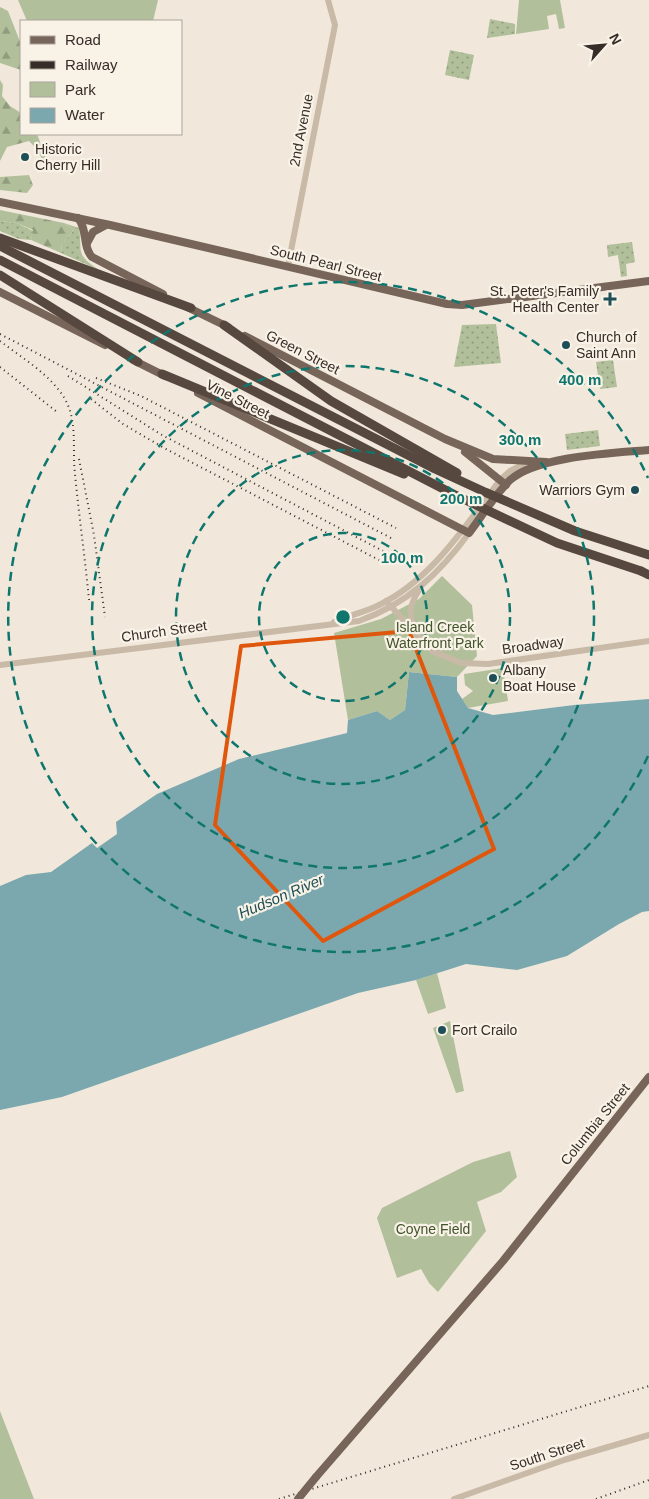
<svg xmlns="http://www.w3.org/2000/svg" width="649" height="1499" font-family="Arial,sans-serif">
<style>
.grass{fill:url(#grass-dots)}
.forest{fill:url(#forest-firs)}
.park{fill:#b1c09b}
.water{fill:#7ba8ae}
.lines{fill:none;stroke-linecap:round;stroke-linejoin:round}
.minor{stroke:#c9b9a7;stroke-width:6}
.major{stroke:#776559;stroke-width:8}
.highway{stroke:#57483f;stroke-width:9}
.rail{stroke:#362d28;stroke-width:2;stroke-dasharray:1 4;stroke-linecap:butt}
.major-bridge{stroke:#776559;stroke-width:8}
.highway-bridge{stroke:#57483f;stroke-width:9}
.marked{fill:none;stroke:#df570d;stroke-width:4;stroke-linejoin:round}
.ring{fill:none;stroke:#0f766e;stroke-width:2.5;stroke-dasharray:9 6}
.poi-dot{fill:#1e4f56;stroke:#f9f2e7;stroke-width:2}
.labels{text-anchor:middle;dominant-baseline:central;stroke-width:4.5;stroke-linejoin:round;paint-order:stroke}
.street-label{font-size:14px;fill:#362d28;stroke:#f9f2e7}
.poi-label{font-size:14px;fill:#362d28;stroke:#f9f2e7;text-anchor:start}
.park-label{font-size:14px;fill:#42542c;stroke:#f9f2e7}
.water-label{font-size:15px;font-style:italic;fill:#1e4f56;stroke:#f9f2e7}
.centre{fill:#0f766e;stroke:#f9f2e7;stroke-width:2.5}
.ring-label{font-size:15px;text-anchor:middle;font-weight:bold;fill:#0f766e;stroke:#f9f2e7;stroke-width:4.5;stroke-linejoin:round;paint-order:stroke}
</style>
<defs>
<pattern id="grass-dots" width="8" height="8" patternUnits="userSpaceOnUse" patternTransform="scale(1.25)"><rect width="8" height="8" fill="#b1c09b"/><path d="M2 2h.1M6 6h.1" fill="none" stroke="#919c7e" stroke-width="1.8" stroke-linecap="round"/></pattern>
<pattern id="forest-firs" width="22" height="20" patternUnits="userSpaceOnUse" patternTransform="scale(1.25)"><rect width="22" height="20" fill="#b1c09b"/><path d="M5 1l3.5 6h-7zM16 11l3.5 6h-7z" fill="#919c7e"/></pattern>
</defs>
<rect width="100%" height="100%" fill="#f1e8db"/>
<!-- grass -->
<g class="grass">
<polygon points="490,19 515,24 515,34 487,38"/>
<polygon points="450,50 474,55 469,80 445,75"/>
<polygon points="0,221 17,223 33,231 31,240 19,239 0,231"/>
<path d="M64 223 79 228C83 253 74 253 99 270L61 253 62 244 74 230Z"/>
<polygon points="632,242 635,262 626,264 627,276 621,277 618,255 608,257 607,245"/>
<polygon points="496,324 501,363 454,367 462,325"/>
<polygon points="613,360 617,387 600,389 596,362"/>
<polygon points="598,430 600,446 567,450 565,434"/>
</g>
<!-- forest -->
<g class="forest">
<polygon points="0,7 8,11 21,44 21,70 0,63"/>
<path d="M0 80 3 85 2 96 10 106 21 113V134H37L51 171C42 162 39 150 29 141L7 147 0 161Z"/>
<polygon points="29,175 33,185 27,193 0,190 0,177"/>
<polygon points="0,210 64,223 74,230 62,244 61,253 31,240 33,230 17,223 0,221"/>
</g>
<!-- park -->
<g class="park">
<polygon points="18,0 158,0 153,21 27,21"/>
<polygon points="519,0 560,0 565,28 559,29 556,14 547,16 549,29 516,34"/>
<polygon points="442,576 472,605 477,656 457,677 409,672 405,710 390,720 377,711 348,720 334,633 381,619 419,599"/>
<polygon points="503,668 508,701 468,708 462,699 473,691 465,685 464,674"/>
<polygon points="437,973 446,1008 428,1014 416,980"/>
<polygon points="450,1021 464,1091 456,1093 433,1028"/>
<polygon points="510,1151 517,1177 501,1192 477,1202 486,1231 438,1292 429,1283 421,1269 397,1278 377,1218 382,1208 473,1162"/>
<polygon points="0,1411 34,1499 0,1499"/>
</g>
<!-- water -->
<polygon class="water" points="409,672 457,677 457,691 468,708 493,715 574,705 649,699 649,911 642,912 619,924 567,956 517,970 466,964 416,980 358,993 62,1097 0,1110 0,886 26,875 51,872 92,843 97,848 117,834 116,822 157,794 239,759 347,733 348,720 377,711 390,720 405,710"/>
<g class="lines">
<!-- minor -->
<g class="minor">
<polyline points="288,266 335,25 328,0"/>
<polyline points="386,601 432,651 461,663 488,664 649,641"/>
<path d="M334 622C348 616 364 612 377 606 432 580 465 526 500 480L510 471 526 463"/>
<path d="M416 632C408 616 409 606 418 592"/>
<path d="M0 665 359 621C407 604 440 573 469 533"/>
<polyline points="454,1499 564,1460 649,1435"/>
</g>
<!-- major -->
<g class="major">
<polyline points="0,202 110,225 447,304 462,305 649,281"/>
<path d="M78 218C88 230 82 246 92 257L163 294"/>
<polyline points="87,243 93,232 106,225"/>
<polyline points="0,292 105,345"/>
<polyline points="187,307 228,327"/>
<polyline points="245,336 445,439 493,459 546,462"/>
<polyline points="133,360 165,376"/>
<path d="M198 393 469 533C482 516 494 496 509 481 535 456 613 453 649 450"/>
<polyline points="465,452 506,485"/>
<polyline points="316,1477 503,1261 649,1077"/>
</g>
<!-- highway -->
<g class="highway">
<polyline points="0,238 191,308"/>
<polyline points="0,246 435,469 487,493"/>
<polyline points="0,260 457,496"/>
<polyline points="0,275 138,362"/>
<polyline points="224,325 331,401 457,473"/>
<polyline points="162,374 404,474"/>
<polyline points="641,571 649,575"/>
</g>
<!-- rail -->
<g class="rail">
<polyline points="0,334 391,538"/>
<path d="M0 341C22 358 50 374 65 399 78 423 72 449 75 474 79 516 85 558 89 600"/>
<polyline points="0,367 57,412"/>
<polyline points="68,376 162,435 383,551"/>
<polyline points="96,378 141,396 396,528"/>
<polyline points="91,399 123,424 164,448 379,560"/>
<polyline points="79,459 94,535 105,617"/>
<polyline points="279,1499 649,1386"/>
<polyline points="596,1499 649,1480"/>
</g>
<!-- major-bridge -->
<polyline class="major-bridge" points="298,1499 316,1477"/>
<!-- highway-bridge -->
<g class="highway-bridge">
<polyline points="487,493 575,531 649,555"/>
<polyline points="457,496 557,543 641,571"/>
</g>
</g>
<!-- marked area -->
<path class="marked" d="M409 631 494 849 323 941 215 825 241 646Z"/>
<!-- distance rings -->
<g class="ring">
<circle cx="343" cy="617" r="84"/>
<circle cx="343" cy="617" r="167"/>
<circle cx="343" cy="617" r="251"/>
<path d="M648 756A335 335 0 1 1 648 478"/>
</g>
<!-- markers -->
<g class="poi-dot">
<circle cx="25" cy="157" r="5"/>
<path d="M607.5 291.5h5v5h5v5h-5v5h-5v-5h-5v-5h5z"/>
<circle cx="566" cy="345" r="5"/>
<circle cx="635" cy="490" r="5"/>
<circle cx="493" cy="678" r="5"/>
<circle cx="442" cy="1030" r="5"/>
</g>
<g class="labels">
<!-- street labels -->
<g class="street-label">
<text transform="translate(301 130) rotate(-79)">2nd Avenue</text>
<text transform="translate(326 263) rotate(14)">South Pearl Street</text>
<text transform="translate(303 352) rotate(27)">Green Street</text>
<text transform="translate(238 399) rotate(27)">Vine Street</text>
<text transform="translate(164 631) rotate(-8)">Church Street</text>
<text transform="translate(533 645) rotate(-8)">Broadway</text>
<text transform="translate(595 1124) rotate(-51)">Columbia Street</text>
<text transform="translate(547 1454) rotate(-18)">South Street</text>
</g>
<!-- poi labels -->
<g class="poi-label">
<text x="35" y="149">Historic<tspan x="35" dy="16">Cherry Hill</tspan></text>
<text x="599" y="291" text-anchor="end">St. Peter's Family<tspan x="599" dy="16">Health Center</tspan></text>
<text x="576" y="337">Church of<tspan x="576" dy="16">Saint Ann</tspan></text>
<text x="625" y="490" text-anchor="end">Warriors Gym</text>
<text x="503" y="670">Albany<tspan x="503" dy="16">Boat House</tspan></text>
<text x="452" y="1030">Fort Crailo</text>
</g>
<!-- park labels -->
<g class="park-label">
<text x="435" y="627">Island Creek<tspan x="435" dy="16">Waterfront Park</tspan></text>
<text x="433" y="1229">Coyne Field</text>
</g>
<!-- water labels -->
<g class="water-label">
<text transform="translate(281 896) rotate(-23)">Hudson River</text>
</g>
</g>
<circle cx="343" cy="617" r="8" class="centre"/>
<g class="ring-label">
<text x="580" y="385">400 m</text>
<text x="520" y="445">300 m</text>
<text x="461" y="504">200 m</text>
<text x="402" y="563">100 m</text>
</g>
<!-- legend -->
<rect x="20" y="20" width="162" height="115" fill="#f9f2e7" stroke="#aba39b"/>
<rect x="30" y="36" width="25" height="8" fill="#776559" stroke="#aba39b"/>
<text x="65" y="45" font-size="15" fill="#362d28">Road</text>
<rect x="30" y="61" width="25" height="8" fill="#362d28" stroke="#aba39b"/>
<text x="65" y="70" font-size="15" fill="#362d28">Railway</text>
<rect x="30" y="82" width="25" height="15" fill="#b1c09b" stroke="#aba39b"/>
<text x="65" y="95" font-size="15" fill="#362d28">Park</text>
<rect x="30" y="108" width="25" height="15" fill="#7ba8ae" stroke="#aba39b"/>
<text x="65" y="120" font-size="15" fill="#362d28">Water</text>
<!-- north arrow -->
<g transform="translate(604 45) rotate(63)" stroke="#f9f2e7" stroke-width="4" paint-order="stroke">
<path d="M0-4L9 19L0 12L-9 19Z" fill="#362d28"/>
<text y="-8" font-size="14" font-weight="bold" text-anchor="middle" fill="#362d28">N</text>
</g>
</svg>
